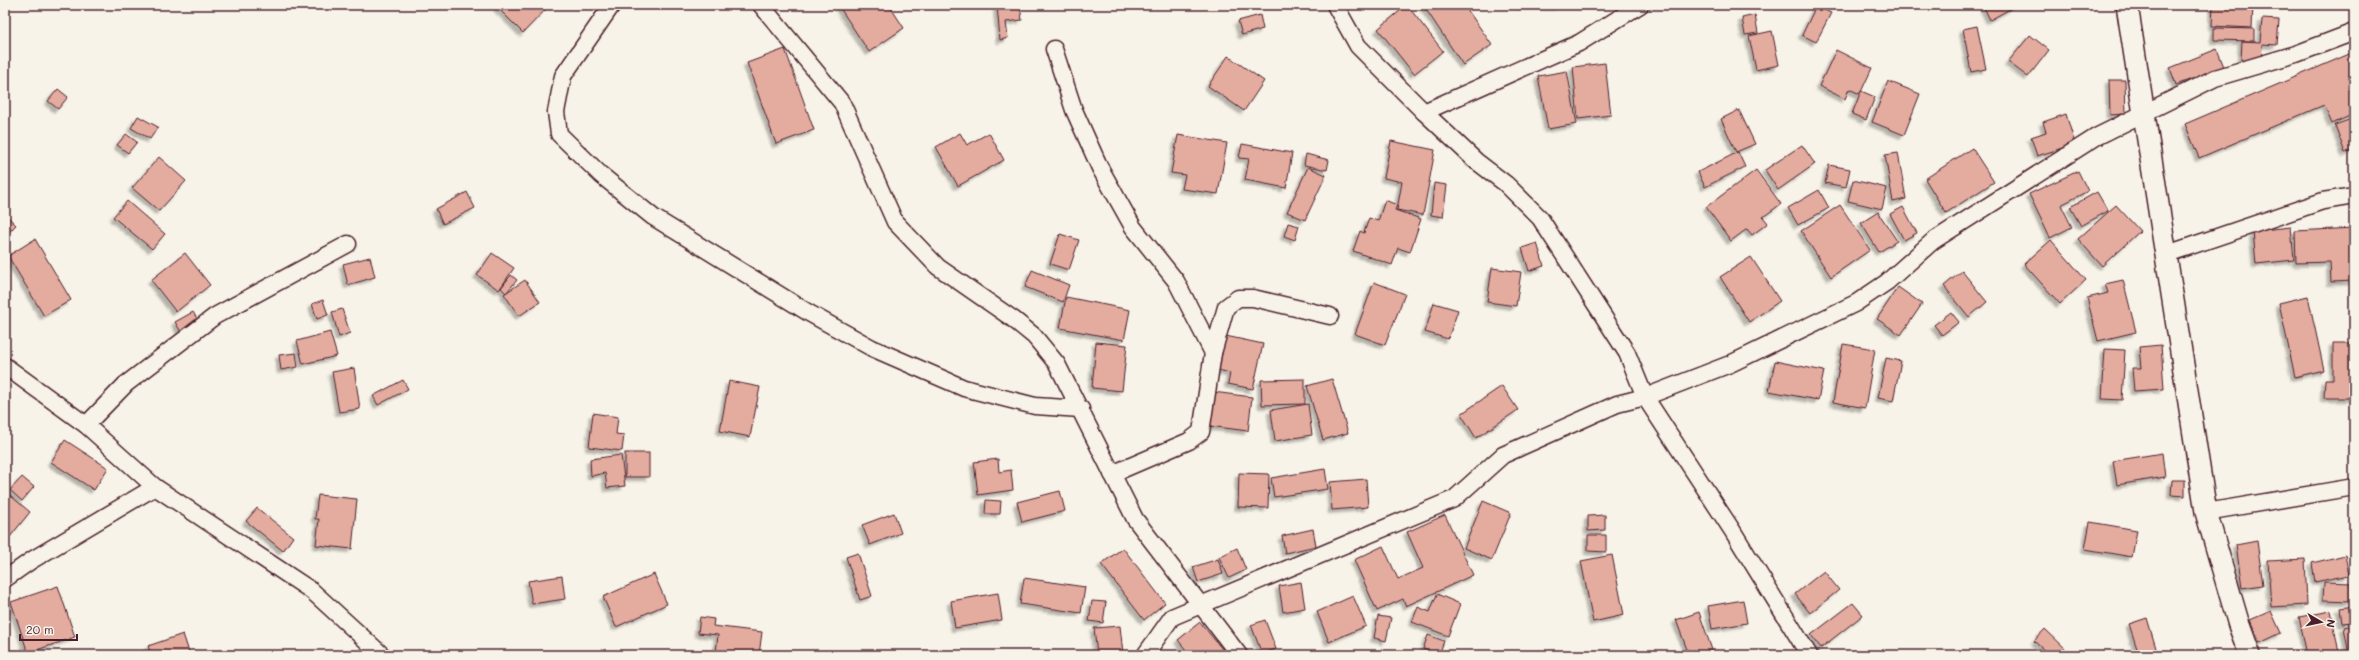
<svg xmlns="http://www.w3.org/2000/svg" width="2359" height="660" font-family="Mali,sans-serif">
<style>
.building{fill:#e4ab9f;stroke:#4a1f2b;filter:url(#shadow)}
.lines{fill:none;stroke-linecap:round;stroke-linejoin:round}
.minor-casing{stroke:#4a1f2b;stroke-width:19}
.tertiary-casing{stroke:#4a1f2b;stroke-width:24}
.minor{stroke:#f7f3e8;stroke-width:16}
.tertiary{stroke:#f7f3e8;stroke-width:21}
</style>
<defs>
<filter id="shadow"><feDropShadow dx="-3.5" dy="3.5" stdDeviation="1" flood-color="#0004"/></filter>
</defs>
<rect width="100%" height="100%" fill="#f7f3e8"/>
<filter id="ink" filterUnits="userSpaceOnUse"><feTurbulence type="fractalNoise" baseFrequency=".025" numOctaves="2"/><feDisplacementMap in="SourceGraphic" scale="8" xChannelSelector="R" yChannelSelector="G"/><feConvolveMatrix kernelMatrix="1 2 1 2 8 2 1 2 1" color-interpolation-filters="sRGB"/></filter>
<g filter="url(#ink)">
<!-- building -->
<g class="building">
<polygon points="500,5 542,5 546,9 523,33 497,7"/>
<polygon points="838,5 889,5 904,28 869,52"/>
<polygon points="997,5 1020,5 1022,20 1006,22 1008,38 1000,40"/>
<polygon points="1407,5 1443,51 1414,74 1378,29"/>
<polygon points="1423,5 1464,5 1492,45 1463,65"/>
<polygon points="1520,5 1558,5 1558,6"/>
<polygon points="1983,5 2011,5 2012,8 1990,20"/>
<polygon points="2213,5 2253,5 2252,28 2212,26"/>
<polygon points="1816,6 1831,13 1816,42 1802,35"/>
<polygon points="1260,15 1263,29 1242,35 1238,21"/>
<polygon points="1755,15 1758,33 1745,35 1742,18"/>
<polygon points="2262,19 2279,20 2277,45 2262,44 2261,62 2241,60 2242,41 2260,42"/>
<polygon points="1977,26 1986,69 1971,72 1963,29"/>
<polygon points="2214,28 2254,29 2254,41 2214,40"/>
<polygon points="1772,31 1779,65 1756,70 1749,36"/>
<polygon points="2030,35 2049,50 2028,77 2008,62"/>
<polygon points="785,49 814,130 776,144 747,63"/>
<polygon points="2217,49 2224,67 2176,85 2170,68"/>
<polygon points="1836,50 1872,68 1860,94 1849,89 1845,99 1819,86"/>
<polygon points="2354,52 2354,114 2332,124 2324,105 2199,158 2185,124"/>
<polygon points="1228,56 1264,81 1244,111 1208,86"/>
<polygon points="1605,63 1611,115 1578,119 1573,67"/>
<polygon points="1567,71 1577,124 1548,129 1538,76"/>
<polygon points="2109,80 2125,80 2126,114 2110,115"/>
<polygon points="1888,81 1920,94 1904,135 1872,122"/>
<polygon points="58,89 68,97 58,109 48,101"/>
<polygon points="1861,91 1875,97 1866,120 1852,114"/>
<polygon points="1739,110 1755,144 1736,152 1721,119"/>
<polygon points="2066,114 2075,144 2037,156 2031,137 2046,132 2043,122"/>
<polygon points="138,116 158,127 150,139 131,128"/>
<polygon points="2354,118 2354,149 2345,153 2335,125"/>
<polygon points="960,133 967,145 989,133 1004,160 958,186 936,147"/>
<polygon points="126,134 137,142 128,153 117,145"/>
<polygon points="1178,135 1227,143 1218,194 1182,189 1185,175 1171,173"/>
<polygon points="1391,141 1435,150 1423,215 1397,210 1402,182 1384,178"/>
<polygon points="1242,144 1292,153 1286,188 1245,180 1249,159 1239,158"/>
<polygon points="1802,145 1815,164 1778,190 1765,170"/>
<polygon points="1972,148 1994,182 1946,213 1925,179"/>
<polygon points="1738,152 1745,167 1705,187 1698,172"/>
<polygon points="1898,153 1906,199 1893,202 1885,155"/>
<polygon points="1306,154 1329,160 1327,170 1304,165"/>
<polygon points="159,157 186,181 159,211 132,188"/>
<polygon points="1829,165 1850,169 1846,187 1825,183"/>
<polygon points="1308,167 1326,175 1305,220 1287,212"/>
<polygon points="1756,170 1781,204 1763,217 1768,223 1752,235 1747,229 1731,241 1706,207"/>
<polygon points="2078,171 2088,191 2061,205 2072,227 2050,238 2029,194"/>
<polygon points="1853,180 1887,188 1882,209 1848,201"/>
<polygon points="1434,183 1447,185 1443,217 1431,215"/>
<polygon points="1819,190 1829,208 1798,225 1788,208"/>
<polygon points="467,192 475,208 443,224 436,209"/>
<polygon points="2097,192 2108,211 2081,226 2070,207"/>
<polygon points="1385,200 1397,205 1395,210 1421,219 1410,252 1398,248 1392,265 1353,251 1360,231 1364,233 1369,218 1378,221"/>
<polygon points="127,201 165,234 152,249 113,217"/>
<polygon points="1840,205 1870,250 1831,277 1801,231"/>
<polygon points="2116,205 2140,231 2102,266 2078,239"/>
<polygon points="1903,207 1917,233 1904,240 1890,214"/>
<polygon points="1878,212 1897,241 1879,252 1861,223"/>
<polygon points="5,214 16,225 5,236"/>
<polygon points="1288,223 1299,226 1295,240 1284,236"/>
<polygon points="2291,227 2294,260 2256,264 2253,231"/>
<polygon points="2354,228 2354,281 2331,282 2330,262 2296,263 2295,231"/>
<polygon points="1060,234 1079,240 1069,270 1050,264"/>
<polygon points="35,239 71,300 44,316 8,256"/>
<polygon points="2051,240 2086,280 2060,304 2024,264"/>
<polygon points="1537,243 1544,266 1529,271 1522,248"/>
<polygon points="185,253 210,285 176,312 151,280"/>
<polygon points="492,253 514,268 499,290 477,275"/>
<polygon points="370,257 375,277 348,285 343,264"/>
<polygon points="1751,257 1780,301 1749,322 1720,277"/>
<polygon points="1492,268 1521,272 1516,306 1487,302"/>
<polygon points="1032,270 1069,285 1063,302 1025,287"/>
<polygon points="1962,271 1987,302 1969,317 1944,286"/>
<polygon points="511,275 517,280 506,293 501,288"/>
<polygon points="525,280 540,302 519,316 504,294"/>
<polygon points="2123,280 2136,332 2098,341 2087,298 2108,293 2105,284"/>
<polygon points="1374,282 1405,294 1385,345 1355,334"/>
<polygon points="1898,287 1922,304 1901,335 1877,319"/>
<polygon points="2308,296 2324,370 2295,377 2279,303"/>
<polygon points="1066,297 1130,310 1124,340 1060,328"/>
<polygon points="323,300 328,315 317,319 312,304"/>
<polygon points="1434,303 1458,310 1448,339 1425,332"/>
<polygon points="342,309 350,333 339,337 332,312"/>
<polygon points="193,312 199,322 181,332 175,322"/>
<polygon points="1951,312 1959,322 1942,335 1934,325"/>
<polygon points="330,332 337,356 303,364 297,341"/>
<polygon points="1221,335 1263,344 1253,389 1228,384 1230,373 1214,369"/>
<polygon points="1096,342 1127,345 1122,391 1092,388"/>
<polygon points="2333,343 2354,343 2354,398 2324,398 2325,379 2333,379"/>
<polygon points="1843,344 1875,349 1865,408 1833,402"/>
<polygon points="2161,345 2164,389 2134,391 2132,368 2141,368 2139,347"/>
<polygon points="2105,349 2125,350 2122,400 2102,399"/>
<polygon points="296,353 298,367 281,370 279,355"/>
<polygon points="1886,358 1901,361 1893,401 1878,398"/>
<polygon points="1775,361 1824,371 1818,400 1769,391"/>
<polygon points="354,368 360,409 339,412 332,372"/>
<polygon points="1305,379 1305,404 1262,405 1261,380"/>
<polygon points="1332,379 1348,433 1323,440 1307,386"/>
<polygon points="403,380 408,389 378,405 373,396"/>
<polygon points="729,381 760,387 750,437 720,431"/>
<polygon points="1502,386 1518,410 1476,438 1461,414"/>
<polygon points="1213,392 1252,397 1248,431 1209,426"/>
<polygon points="1308,404 1312,435 1275,441 1271,410"/>
<polygon points="593,413 618,417 616,434 624,435 622,451 589,447"/>
<polygon points="65,440 108,468 94,490 51,462"/>
<rect x="625" y="453" width="24" height="24"/>
<polygon points="2162,453 2165,477 2117,485 2113,461"/>
<polygon points="621,455 625,486 607,488 605,473 591,476 590,459"/>
<polygon points="998,459 999,472 1011,470 1013,490 978,495 974,462"/>
<polygon points="1325,469 1328,489 1274,497 1271,478"/>
<polygon points="1239,473 1269,474 1268,508 1238,507"/>
<polygon points="22,477 34,487 22,501 10,490"/>
<polygon points="1366,479 1368,507 1332,510 1330,482"/>
<polygon points="2172,480 2185,480 2185,496 2171,495"/>
<polygon points="5,491 30,512 5,543"/>
<polygon points="1060,491 1065,511 1022,522 1017,502"/>
<polygon points="318,495 357,499 352,549 316,545 319,519 315,519"/>
<polygon points="986,500 1001,501 1000,514 985,514"/>
<polygon points="1483,501 1511,513 1492,560 1464,548"/>
<polygon points="257,508 293,537 283,551 246,521"/>
<polygon points="894,513 901,533 870,545 862,525"/>
<polygon points="1445,515 1473,575 1406,606 1403,599 1377,611 1354,560 1383,546 1398,579 1423,568 1407,532"/>
<polygon points="1605,515 1605,530 1588,531 1588,516"/>
<polygon points="2090,522 2137,530 2132,557 2085,549"/>
<polygon points="1313,529 1316,546 1285,553 1282,536"/>
<polygon points="1588,535 1606,535 1606,552 1588,551"/>
<polygon points="2257,541 2263,585 2242,588 2236,545"/>
<polygon points="1123,548 1165,603 1144,620 1101,564"/>
<polygon points="1237,548 1246,570 1229,578 1219,557"/>
<polygon points="858,553 872,596 860,600 846,557"/>
<polygon points="1612,555 1624,615 1593,622 1581,561"/>
<polygon points="2345,555 2349,575 2315,582 2312,563"/>
<polygon points="1218,559 1223,574 1198,582 1193,567"/>
<polygon points="2305,559 2307,605 2271,607 2268,561"/>
<polygon points="1824,571 1839,590 1810,613 1795,594"/>
<polygon points="654,574 667,604 616,627 603,597"/>
<polygon points="562,576 565,599 532,604 528,581"/>
<polygon points="1024,578 1085,587 1081,613 1020,604"/>
<polygon points="1301,582 1305,608 1283,612 1279,586"/>
<polygon points="2324,582 2352,583 2351,601 2323,600"/>
<polygon points="58,586 75,637 28,653 11,602"/>
<polygon points="998,593 1002,620 955,628 951,601"/>
<polygon points="1437,594 1460,604 1448,636 1412,622 1418,607 1430,612"/>
<polygon points="1353,596 1366,626 1329,642 1317,612"/>
<polygon points="1743,600 1747,623 1712,629 1708,606"/>
<polygon points="1092,601 1106,602 1103,623 1089,621"/>
<polygon points="1853,603 1863,615 1821,648 1811,635"/>
<polygon points="2354,606 2354,622 2342,623 2340,608"/>
<polygon points="2271,611 2281,633 2260,643 2250,620"/>
<polygon points="2331,611 2339,653 2307,655 2299,617"/>
<polygon points="1699,612 1712,650 1697,655 1689,655 1676,620"/>
<polygon points="1378,616 1391,618 1386,641 1374,638"/>
<polygon points="700,617 714,619 713,626 762,632 759,655 716,653 718,635 698,633"/>
<polygon points="2147,618 2158,655 2139,655 2129,624"/>
<polygon points="1265,620 1276,649 1262,654 1251,625"/>
<polygon points="1200,622 1227,655 1190,655 1178,640"/>
<polygon points="2354,625 2354,655 2349,655 2344,627"/>
<polygon points="1120,626 1123,653 1097,655 1094,628"/>
<polygon points="2045,629 2068,651 2064,655 2049,655 2034,641"/>
<polygon points="183,634 190,655 151,655 148,646"/>
<polygon points="1428,635 1444,641 1439,655 1423,649"/>
<polygon points="1774,652 1775,655 1758,655"/>
</g>
<g class="lines">
<!-- minor casing -->
<g class="minor-casing">
<g id="minor">
<polyline points="612,5 563,76 556,112 559,134 601,175 653,217 809,313 872,348 964,388 1035,406 1081,409"/>
<polyline points="761,5 842,103 895,222 938,267 1013,319 1034,336 1057,364 1135,519 1239,655"/>
<polyline points="1335,5 1358,46 1424,112 1476,161 1506,184 1540,218 1627,353 1645,397 1732,530 1809,655"/>
<polyline points="1054,49 1074,110 1100,168 1133,227 1176,281 1213,353"/>
<polyline points="1424,112 1579,43 1640,5"/>
<polyline points="2167,254 2323,201 2354,196"/>
<polyline points="5,366 86,425 155,487 312,591 382,655"/>
<polyline points="86,425 126,384 215,316 348,244"/>
<polyline points="1112,474 1189,441 1201,432 1213,353 1226,307 1238,298 1253,298 1330,316"/>
<polyline points="2206,512 2354,487"/>
<polyline points="5,579 32,560 155,487"/>
<polyline points="1145,655 1172,617 1454,499 1503,455 1617,404 1645,397 1730,364 1856,303 1887,282 1933,241 2096,137 2215,78 2296,54 2354,32"/>
</g>
</g>
<!-- tertiary casing -->
<g class="tertiary-casing">
<polyline id="tertiary" points="2127,5 2206,512 2239,625 2250,655"/>
</g>
<!-- minor -->
<use href="#minor" class="minor"/>
<!-- tertiary -->
<use href="#tertiary" class="tertiary"/>
</g>
</g>
<!-- margin -->
<rect width="2359" height="660" fill="none" stroke="#f7f3e8" stroke-width="20"/>
<rect x="10" y="10" width="2339" height="640" fill="none" stroke="#4a1f2b" stroke-width="1.5" filter="url(#ink)"/>
<!-- north arrow -->
<g transform="translate(2321 622) rotate(99)" stroke="#f7f3e8" stroke-width="3" paint-order="stroke">
<path d="M0-3L7 15L0 10L-7 15Z" fill="#4a1f2b"/>
<text y="-6" font-size="11" font-weight="bold" text-anchor="middle" fill="#4a1f2b">N</text>
</g>
<!-- scale -->
<path d="M20 634v6h57v-6" fill="none" stroke="#4a1f2b" stroke-width="2"/>
<text x="26" y="634" font-size="12" fill="#4a1f2b" stroke="#f7f3e8" stroke-width="3" paint-order="stroke">20 m</text>
</svg>
